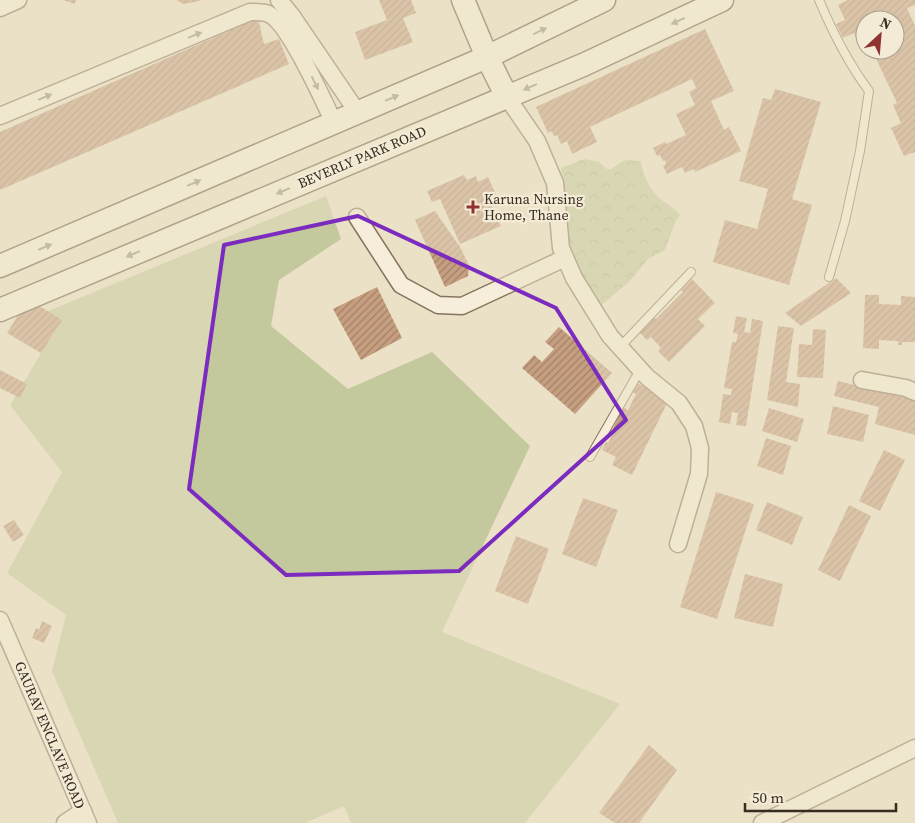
<svg xmlns="http://www.w3.org/2000/svg" width="915" height="823" font-family="'Source Serif 4',serif">
<style>
.green{fill:#c3c99c}
.forest{fill:url(#forest-crowns)}
.building{fill:url(#building-hatch)}
.lines{fill:none;stroke-linecap:round;stroke-linejoin:round}
.lane-casing{stroke:#86735e;stroke-width:10}
.street-casing{stroke:#86735e;stroke-width:19}
.secondary-casing{stroke:#685541;stroke-width:25}
.lane{stroke:#f6eeda;stroke-width:8}
.street{stroke:#f6eeda;stroke-width:16}
.secondary{stroke:#f6eeda;stroke-width:22}
.oneway{fill:#968d7d}
.marked{fill:none;stroke:#7b2cbf;stroke-width:4;stroke-linejoin:round}
.poi-dot{fill:#903232;stroke:#f3ebd6;stroke-width:2}
.labels{text-anchor:middle;dominant-baseline:central;stroke-width:4.5;stroke-linejoin:round;paint-order:stroke}
.street-label{font-size:14px;fill:#372c20;stroke:#f3ebd6}
.poi-label{font-size:14px;fill:#372c20;stroke:#f3ebd6;text-anchor:start}
</style>
<defs>
<pattern id="forest-crowns" width="20" height="18" patternUnits="userSpaceOnUse" patternTransform="scale(1.25)"><rect width="20" height="18" fill="#c3c99c"/><path d="M2 6a3 3 0 1 1 6 0M12 15a3 3 0 1 1 6 0" fill="none" stroke="#a8ad86"/></pattern>
<pattern id="building-hatch" width="6" height="6" patternUnits="userSpaceOnUse" patternTransform="scale(1.25)"><rect width="6" height="6" fill="#c69e80"/><path d="M-1 1l2-2M0 6l6-6M5 7l2-2" fill="none" stroke="#a28168"/></pattern>
</defs>
<rect width="100%" height="100%" fill="#ebe1c7"/>
<!-- green -->
<polygon class="green" points="326,196 341,239 279,280 271,326 348,389 432,352 530,446 442,632 620,704 525,823 351,823 344,806 305,823 118,823 52,671 66,615 7,573 62,472 10,405 58,325 46,312"/>
<!-- forest -->
<path class="forest" d="M584 159 599 162 607 169H611L625 160 641 161C642 174 649 187 658 197 666 204 674 207 680 215L675 223 665 250 648 259 630 281 598 308C589 290 569 260 566 241 563 217 566 192 561 168Z"/>
<!-- building -->
<g class="building">
<polygon points="63,0 76,0 75,4"/>
<polygon points="177,0 200,0 200,1 183,4"/>
<polygon points="379,0 411,0 416,13 403,18 413,42 365,60 355,32 387,20"/>
<polygon points="848,0 915,0 915,5 907,8 915,26 915,152 904,156 891,128 901,123 893,105 897,103 872,50 895,50 895,20 865,20 865,36 857,40 854,33 843,38 836,24 845,20 838,5"/>
<polygon points="258,18 264,44 279,39 289,64 0,190 0,132"/>
<polygon points="705,29 734,91 711,101 724,130 729,127 741,151 695,172 694,169 685,173 682,167 667,174 663,166 666,164 665,160 663,161 660,155 657,156 653,148 665,142 666,144 686,135 676,114 695,105 689,92 696,88 692,79 590,127 597,142 572,154 567,141 561,144 557,135 554,136 551,131 548,133 536,107"/>
<polygon points="775,89 821,102 792,199 812,205 789,285 713,262 725,220 757,229 768,189 739,181 763,98 771,100"/>
<polygon points="464,175 467,180 476,176 478,182 488,177 498,199 490,202 501,226 460,244 440,199 432,202 427,191"/>
<polygon points="435,211 460,247 469,265 468,276 445,287 415,220"/>
<polygon points="836,278 851,293 801,326 785,313"/>
<polygon points="692,279 715,303 698,319 705,326 669,362 658,351 661,348 651,337 647,340 637,330 651,315 656,319 683,292 681,290"/>
<polygon points="377,287 402,338 361,360 333,309"/>
<polygon points="865,295 879,295 879,304 901,305 901,296 915,297 915,342 902,342 902,345 898,345 898,341 879,340 879,349 863,348"/>
<polygon points="28,299 62,320 41,353 7,333"/>
<polygon points="736,316 747,318 744,332 750,333 752,319 763,321 746,426 736,425 738,413 732,412 730,424 719,422 723,394 731,395 732,389 724,388 732,342 736,342 738,334 733,333"/>
<polygon points="778,326 794,328 786,382 800,384 798,407 767,400"/>
<polygon points="559,327 612,373 575,414 522,368 534,355 542,362 554,349 545,342"/>
<polygon points="813,329 826,330 823,378 797,377 799,344 812,345"/>
<polygon points="0,370 27,384 20,398 0,388"/>
<polygon points="838,381 915,400 915,435 875,424 879,407 834,396"/>
<polygon points="637,383 669,399 632,475 612,465 616,457 602,450 606,442 608,443 615,430 613,429 623,407 628,410 636,394 632,392"/>
<polygon points="833,406 869,415 863,442 827,434"/>
<polygon points="769,408 804,419 797,442 762,431"/>
<polygon points="766,438 791,446 783,475 757,466"/>
<polygon points="884,450 905,460 880,511 859,501"/>
<polygon points="716,492 754,504 717,619 680,607"/>
<polygon points="583,498 618,510 596,567 562,554"/>
<polygon points="767,502 803,517 792,545 756,530"/>
<polygon points="849,505 871,516 840,581 818,570"/>
<polygon points="14,520 24,535 13,542 3,526"/>
<polygon points="516,536 549,549 528,604 495,591"/>
<polygon points="745,574 783,584 773,627 734,618"/>
<polygon points="42,621 52,626 44,643 32,638 36,628 39,630"/>
<polygon points="649,745 677,770 639,823 615,823 599,813"/>
</g>
<g class="lines">
<!-- lane casing -->
<g class="lane-casing">
<g id="lane">
<path d="M819 0C833 33 848 63 869 91L860 151 845 221 829 277"/>
<polyline points="620,347 691,272"/>
<polyline points="590,457 640,370"/>
</g>
</g>
<!-- street casing -->
<g class="street-casing">
<g id="street">
<polyline points="279,0 292,16 358,113"/>
<polyline points="0,8 18,0"/>
<polyline points="507,97 537,141 555,183 561,248 574,278 610,336 647,377 679,403 694,426 700,448 699,474 678,544"/>
<path d="M0 116 250 12C255 12 261 12 266 13 287 18 324 102 334 123"/>
<polyline points="357,217 401,285 438,305 462,306 565,258"/>
<polyline points="862,380 906,388 915,392"/>
<polyline points="0,620 88,823"/>
<polyline points="65,823 83,811"/>
<polyline points="762,823 915,748"/>
</g>
</g>
<!-- secondary casing -->
<g class="secondary-casing">
<g id="secondary">
<polyline points="463,0 487,57 507,97"/>
<polyline points="0,266 487,57 604,0"/>
<polyline points="0,310 583,65 722,0"/>
</g>
</g>
<!-- lane -->
<use href="#lane" class="lane"/>
<!-- street -->
<use href="#street" class="street"/>
<!-- secondary -->
<use href="#secondary" class="secondary"/>
</g>
<!-- one-way arrows -->
<defs><path id="oneway-solid" d="M-6-.8H1V-3.2L6.5 0L1 3.2V.8H-6Z" transform="scale(1.25)"/></defs>
<g class="oneway">
<use href="#oneway-solid" transform="translate(678 21) rotate(155)"/>
<use href="#oneway-solid" transform="translate(540 31) rotate(-26)"/>
<use href="#oneway-solid" transform="translate(195 35) rotate(-22)"/>
<use href="#oneway-solid" transform="translate(315 83) rotate(63)"/>
<use href="#oneway-solid" transform="translate(530 87) rotate(157)"/>
<use href="#oneway-solid" transform="translate(45 97) rotate(-23)"/>
<use href="#oneway-solid" transform="translate(392 98) rotate(-23)"/>
<use href="#oneway-solid" transform="translate(194 183) rotate(-23)"/>
<use href="#oneway-solid" transform="translate(283 191) rotate(157)"/>
<use href="#oneway-solid" transform="translate(45 247) rotate(-23)"/>
<use href="#oneway-solid" transform="translate(133 254) rotate(157)"/>
</g>
<!-- marked area -->
<path d="M0 0H915V823H0ZM358 216 556 308 626 420 459 571 286 575 189 489 224 245Z" fill="#ebe1c7" fill-opacity=".55" fill-rule="evenodd"/>
<path class="marked" d="M358 216 556 308 626 420 459 571 286 575 189 489 224 245Z"/>
<!-- markers -->
<path class="poi-dot" d="M470.5 199.5h5v5h5v5h-5v5h-5v-5h-5v-5h5z"/>
<g class="labels">
<!-- street labels -->
<g class="street-label">
<text transform="translate(362 157) rotate(-23)">BEVERLY PARK ROAD</text>
<text transform="translate(50 735) rotate(67)">GAURAV ENCLAVE ROAD</text>
</g>
<!-- poi labels -->
<g class="poi-label">
<text x="484" y="199">Karuna Nursing<tspan x="484" dy="16">Home, Thane</tspan></text>
</g>
</g>
<!-- north arrow -->
<g transform="translate(880 35) rotate(26)"><circle r="24" fill="#f3ebd6" stroke="#a89f8d"/>
<path d="M0-4L9 19L0 12L-9 19Z" fill="#903232"/>
<text y="-8" font-size="14" font-weight="bold" text-anchor="middle" fill="#372c20">N</text>
</g>
<!-- scale -->
<path d="M745 803v8h151v-8" fill="none" stroke="#372c20" stroke-width="2.5"/>
<text x="752" y="803" font-size="15" fill="#372c20" stroke="#f3ebd6" stroke-width="4" paint-order="stroke">50 m</text>
</svg>
